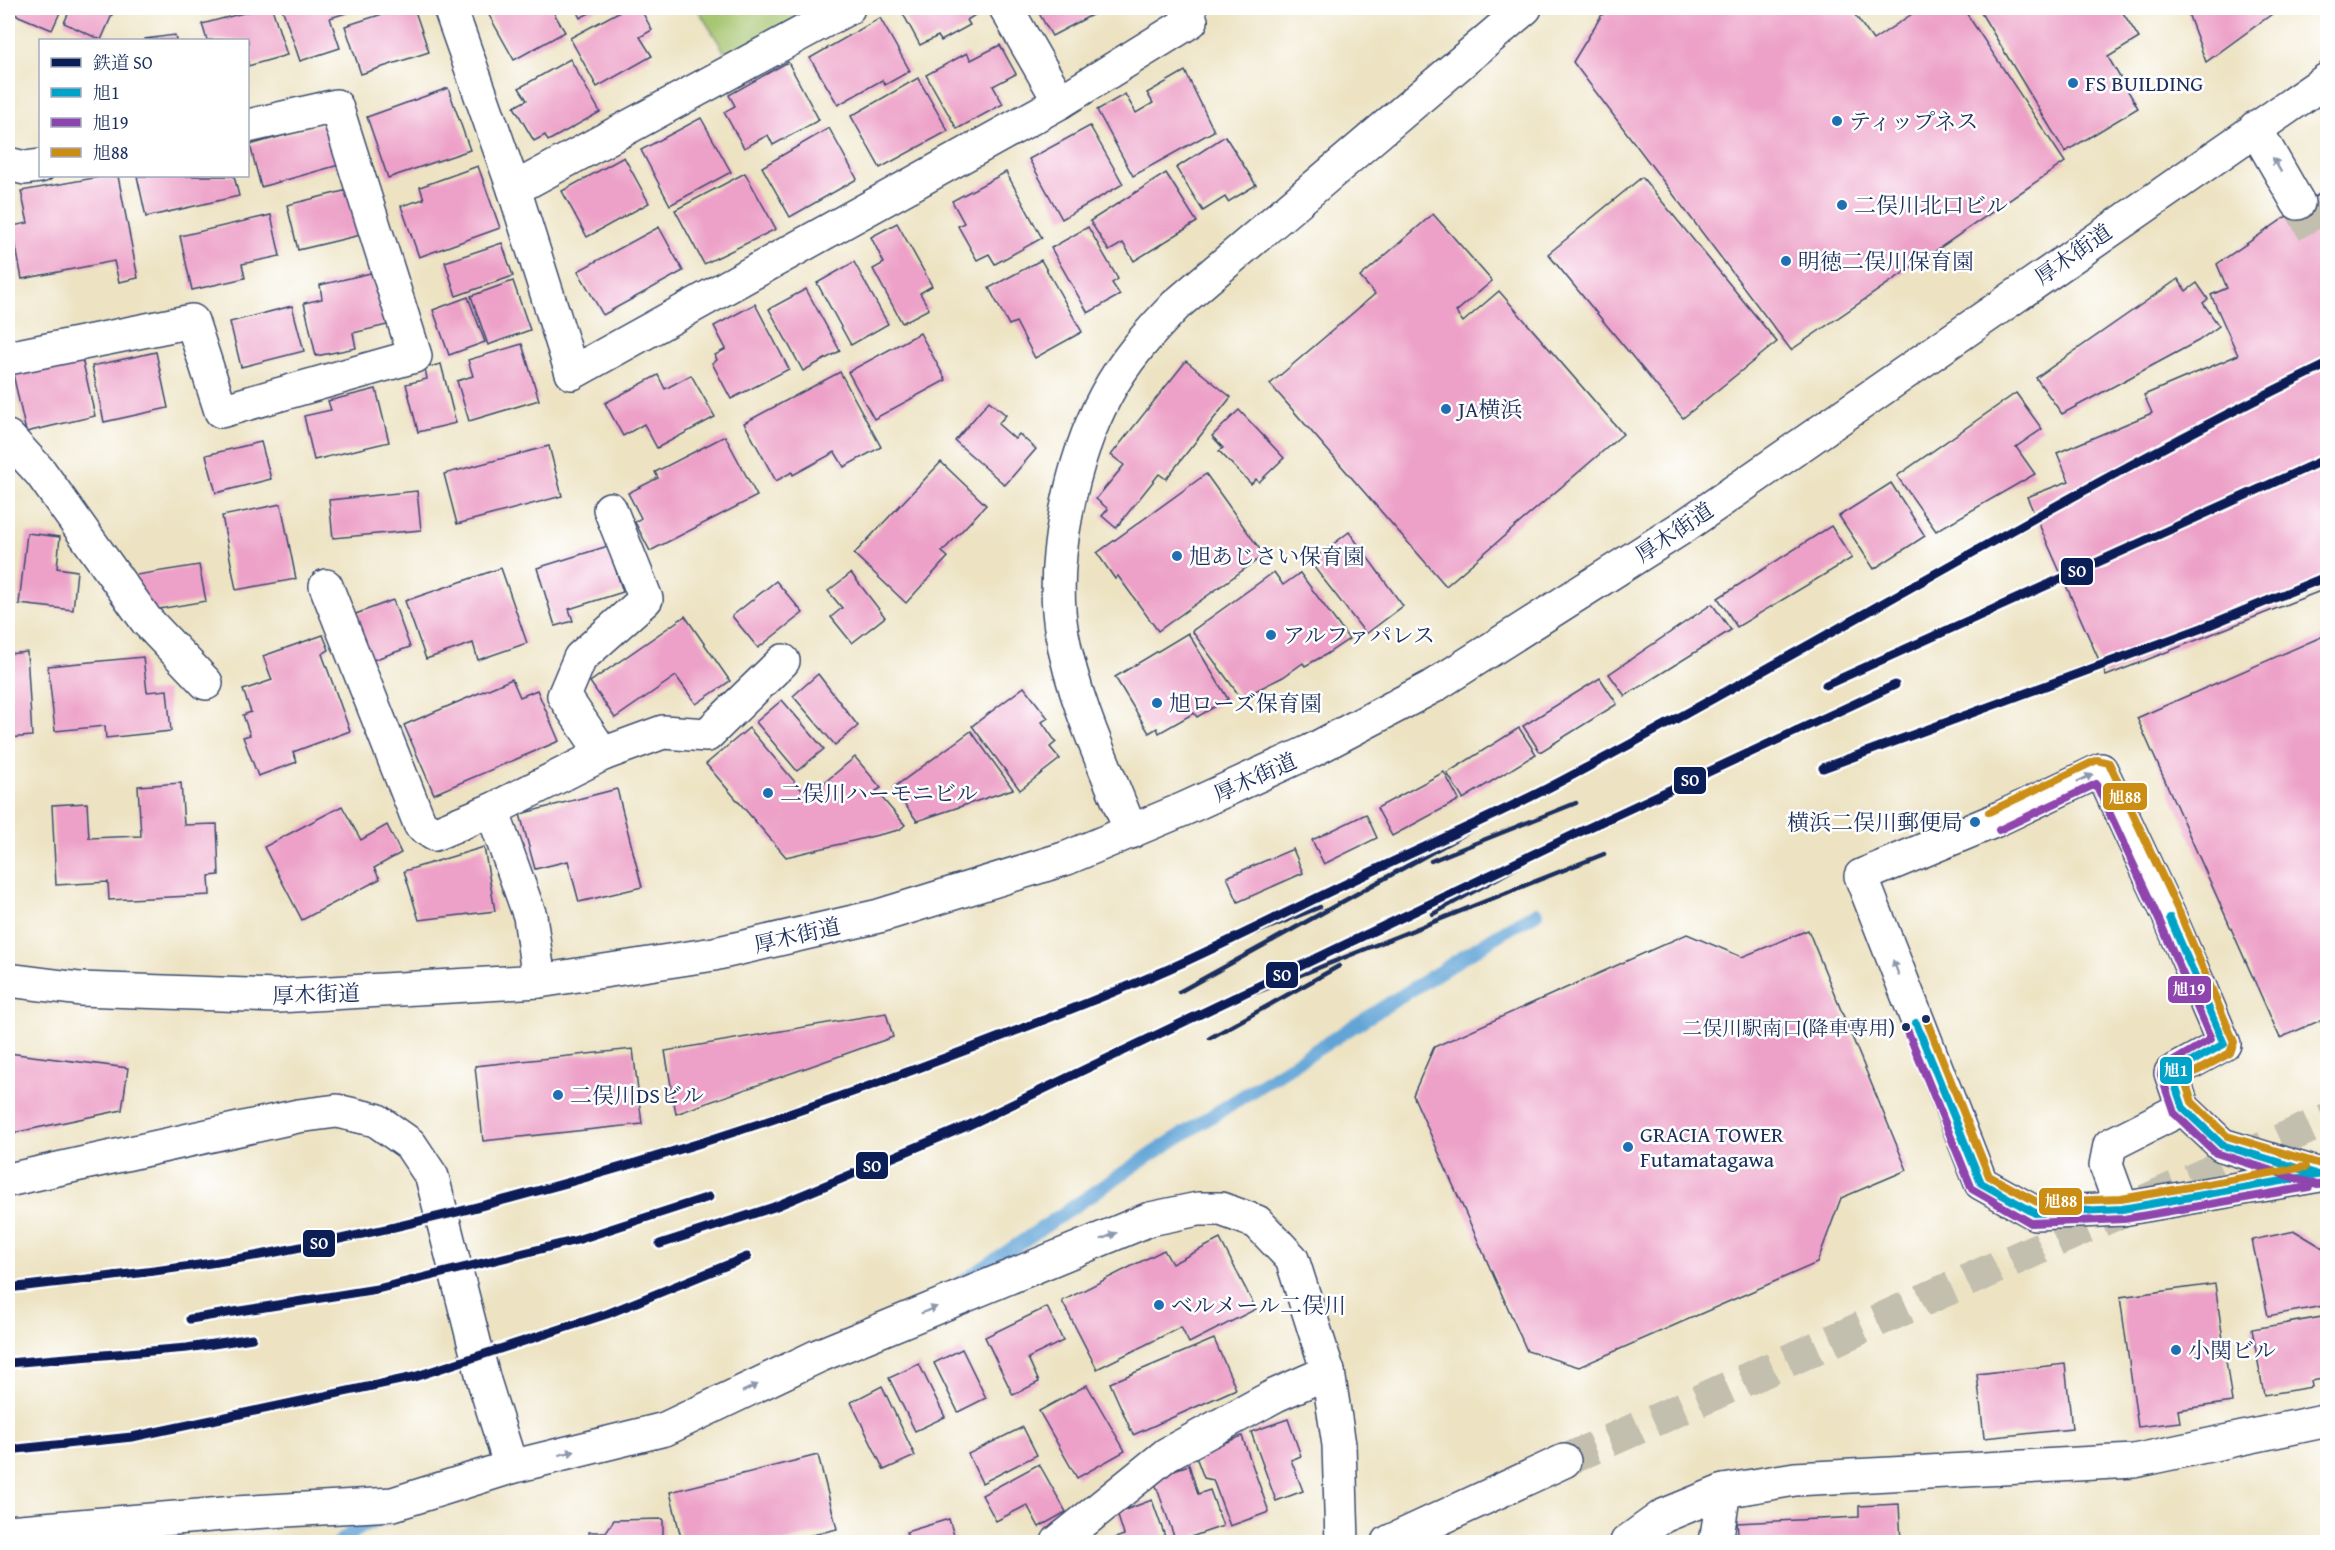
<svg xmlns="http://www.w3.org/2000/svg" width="2335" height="1550" font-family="'Gentium Book Plus','Noto Serif JP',serif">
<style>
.green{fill:#a2c26a;stroke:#5e7864;stroke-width:1.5}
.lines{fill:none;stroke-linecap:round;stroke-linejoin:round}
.stream{stroke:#62a4d6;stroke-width:14}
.building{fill:#eda1c8}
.minor-tunnel{stroke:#c3bfaf;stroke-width:33;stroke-dasharray:33 16;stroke-linecap:butt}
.minor-casing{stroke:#3a4a6d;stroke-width:36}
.major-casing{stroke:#3a4a6d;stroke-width:36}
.minor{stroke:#fff;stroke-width:33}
.major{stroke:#fff;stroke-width:33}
.rail{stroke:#1b2f5e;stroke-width:4.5}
.bus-1-casing{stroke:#fff;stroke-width:12}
.bus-2-casing{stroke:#fff;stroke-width:12}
.bus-3-casing{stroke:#fff;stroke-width:12}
.bus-1{stroke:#01a3c8;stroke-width:8}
.bus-2{stroke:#8e44ad;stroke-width:8}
.bus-3{stroke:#cb8e13;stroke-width:8}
.rail-1-casing{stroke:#fff;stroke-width:14}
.rail-1{stroke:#0c1e56;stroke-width:9}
.oneway{fill:#8d97ae}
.poi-dot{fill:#1f6fb2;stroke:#fff;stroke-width:2}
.bus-dot{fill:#1b2f5e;stroke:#fff;stroke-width:2}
.labels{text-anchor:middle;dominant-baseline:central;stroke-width:5;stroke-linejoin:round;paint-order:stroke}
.bus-label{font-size:20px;fill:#1b2f5e;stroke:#fff;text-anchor:end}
.poi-label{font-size:22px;fill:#1b2f5e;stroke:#fff;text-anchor:start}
.street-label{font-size:22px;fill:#1b2f5e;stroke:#fff}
.line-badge{stroke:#fff;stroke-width:2}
.badge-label{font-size:16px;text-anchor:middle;font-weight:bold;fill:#fff}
</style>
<rect width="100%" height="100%" fill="#fff"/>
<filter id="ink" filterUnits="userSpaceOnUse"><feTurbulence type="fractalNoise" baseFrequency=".0167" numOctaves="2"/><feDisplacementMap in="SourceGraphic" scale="12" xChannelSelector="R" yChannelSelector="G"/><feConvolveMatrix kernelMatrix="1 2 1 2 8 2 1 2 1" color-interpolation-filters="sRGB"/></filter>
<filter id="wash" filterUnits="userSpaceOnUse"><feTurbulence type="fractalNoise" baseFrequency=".008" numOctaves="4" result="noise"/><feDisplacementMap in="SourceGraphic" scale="24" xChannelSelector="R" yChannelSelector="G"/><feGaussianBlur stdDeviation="1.35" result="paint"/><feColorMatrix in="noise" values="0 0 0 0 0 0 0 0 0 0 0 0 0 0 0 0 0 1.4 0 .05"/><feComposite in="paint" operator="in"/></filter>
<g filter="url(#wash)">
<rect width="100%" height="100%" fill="#ede3c3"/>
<!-- green -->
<polygon class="green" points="697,8 822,8 726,54"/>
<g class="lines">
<!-- stream -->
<g class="stream">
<polyline points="961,1283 1147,1157 1501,933 1536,913"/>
<polyline points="340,1542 359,1528 391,1515"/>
</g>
</g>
<g id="blocks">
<!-- building -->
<g class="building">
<polygon points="17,8 62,8 52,30 14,14"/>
<polygon points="71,8 115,8 101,40 64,23"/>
<polygon points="262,8 272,8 287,55 248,66 248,40 207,40 202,24"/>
<polygon points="282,8 362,8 330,18 340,48 300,61"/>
<polygon points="401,8 414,8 429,52 361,74 345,26"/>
<polygon points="485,8 551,8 565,32 514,60"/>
<polygon points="575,8 599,8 580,18"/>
<polygon points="626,8 640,8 652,30 640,37 652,56 597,87 570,38"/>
<polygon points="905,8 982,8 983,10 967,20 970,25 941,41 938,36 920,45 901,10"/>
<polygon points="1036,8 1105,8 1052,36"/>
<polygon points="1610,8 1850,8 1873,40 1921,8 1963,8 2065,162 1791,350 1573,62 1601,16"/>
<polygon points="1978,8 2120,8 2139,38 2108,57 2138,108 2065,152"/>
<polygon points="2186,8 2270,8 2272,14 2206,62"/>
<polygon points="880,18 910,71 885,85 882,80 838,105 810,58"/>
<polygon points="175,35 176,40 145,40 145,39"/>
<polygon points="1000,45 1016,74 993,86 1003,104 957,129 926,75 967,53 971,60"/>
<polygon points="570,59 600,112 548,141 545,135 534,141 514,107 527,100 519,88"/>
<polygon points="788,62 819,120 773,145 768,135 744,148 724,112 735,106 729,95"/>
<polygon points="1185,71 1214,131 1133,176 1097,110 1125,94 1136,113 1153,103 1147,93"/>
<polygon points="918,78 948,131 880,168 851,116"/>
<polygon points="448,88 470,150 388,178 367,117"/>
<polygon points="701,118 731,172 670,205 641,150"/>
<polygon points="327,123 339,165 261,187 250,145"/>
<polygon points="1090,126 1123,184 1062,219 1029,159"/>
<polygon points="829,128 857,179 790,217 762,167"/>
<polygon points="1225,136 1256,185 1228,202 1225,197 1203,211 1176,168"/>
<polygon points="624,157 649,203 587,237 562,191"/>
<polygon points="478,166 500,228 419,257 401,206 424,199 420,187"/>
<polygon points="1006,172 1042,238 995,264 989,254 977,260 958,226 964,223 952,201"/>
<polygon points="745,173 776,229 704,264 675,210"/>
<polygon points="1166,173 1197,222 1134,261 1123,243 1109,251 1090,221"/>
<polygon points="105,176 118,176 138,278 119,282 114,261 22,279 12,226 28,223 21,191"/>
<polygon points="137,176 234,176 239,196 146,217"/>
<polygon points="1642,177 1777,342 1683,418 1548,254"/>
<polygon points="2328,188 2328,588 2106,676 2027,497 2069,481 2057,453 2152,413 2144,395 2238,355 2211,295 2227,288 2217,264"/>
<polygon points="352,189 369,233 298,250 287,205"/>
<polygon points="1433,214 1492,281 1456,312 1463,322 1499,291 1623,434 1446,586 1270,384 1375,294 1360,277"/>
<polygon points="271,215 280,256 242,264 245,278 192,290 180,236"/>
<polygon points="897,223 932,286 920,293 929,309 902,323 873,269 884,263 871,237"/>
<polygon points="659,227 683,271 603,315 578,271"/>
<polygon points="1088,227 1118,279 1112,283 1120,295 1088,313 1051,248"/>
<polygon points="502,243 513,276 456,296 445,262"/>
<polygon points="1041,260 1082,332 1035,358 1016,322 1009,325 989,288"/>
<polygon points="854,262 888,324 851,345 817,283"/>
<polygon points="375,272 387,325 353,333 356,348 316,356 304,303 322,299 320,285"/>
<polygon points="2178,279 2186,291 2197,283 2208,299 2203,303 2219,326 2198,341 2062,414 2036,378"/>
<polygon points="513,281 530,330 488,345 471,296"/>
<polygon points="806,289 840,351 803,371 769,309"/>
<polygon points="468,297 485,342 449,355 433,310"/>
<polygon points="755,304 789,369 731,399 712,363 717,360 715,355 726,349 714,326"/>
<polygon points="292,306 304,351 241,367 230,322"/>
<polygon points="920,333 946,380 874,419 848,372"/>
<polygon points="522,344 539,400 469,421 457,381 473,376 468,360"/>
<polygon points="156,352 168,408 104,422 92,366"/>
<polygon points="82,358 95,416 26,432 13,374"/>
<polygon points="1186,361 1231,397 1166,479 1159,474 1116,528 1102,516 1108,509 1096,499 1124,465 1111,455"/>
<polygon points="441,364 456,423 418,432 406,384 427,379 425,368"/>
<polygon points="840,372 881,447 844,467 835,452 793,475 792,472 776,481 744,423"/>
<polygon points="658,375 665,389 691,375 715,417 657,448 644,424 623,436 605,403"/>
<polygon points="376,389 389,442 314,460 304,416 331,410 328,401"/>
<polygon points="2016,393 2042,429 2016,447 2035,474 1936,531 1897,476"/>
<polygon points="989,401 1006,415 998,424 1015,439 1019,434 1036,449 1005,485 955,441"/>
<polygon points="1239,410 1284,458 1259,482 1256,479 1251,484 1219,451 1223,448 1212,436"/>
<polygon points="725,436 757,496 650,551 635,522 641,518 628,493 658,478 655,472"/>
<polygon points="261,442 271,479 216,493 206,455"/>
<polygon points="549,446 562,496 457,524 444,474"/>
<polygon points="941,462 986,505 942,552 948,557 906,603 854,554"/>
<polygon points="1206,474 1264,555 1158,631 1118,576 1115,579 1097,553"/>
<polygon points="1891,483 1925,536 1874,569 1839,516"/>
<polygon points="417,491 421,530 333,538 329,500"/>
<polygon points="281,504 296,579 236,590 222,516"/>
<polygon points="1831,526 1852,558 1737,627 1718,598"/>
<polygon points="1349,532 1403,606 1366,634 1310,562"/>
<polygon points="27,533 60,537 57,568 77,571 73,610 19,604"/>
<polygon points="608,546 623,592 569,609 573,621 555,626 537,568"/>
<polygon points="199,565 206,601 142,612 136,575"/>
<polygon points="501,568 527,643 478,660 473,643 426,659 405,601"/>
<polygon points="1274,572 1283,585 1300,573 1349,639 1325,655 1305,666 1303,663 1283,677 1241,698 1192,631"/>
<polygon points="851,573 885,617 852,643 831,617 842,608 828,591"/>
<polygon points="776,581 803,613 758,648 732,616"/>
<polygon points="393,600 410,647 370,661 353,615"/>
<polygon points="1712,604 1731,630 1625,696 1609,674"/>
<polygon points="685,616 730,681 696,704 676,676 615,718 590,682"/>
<polygon points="1188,633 1228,699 1197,717 1194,713 1159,733 1157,728 1149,733 1115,677"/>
<polygon points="2328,634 2328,1017 2280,1038 2137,718"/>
<polygon points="323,635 329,650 322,654 350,731 293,752 297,762 258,776 243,737 250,735 243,715 251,712 243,690 272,680 263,656"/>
<polygon points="27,652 32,736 8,738 8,654"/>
<polygon points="143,657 147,692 167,690 171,731 106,738 105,726 55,731 48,666"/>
<polygon points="818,674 858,726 835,745 793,696"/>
<polygon points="1600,678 1617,704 1540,752 1523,726"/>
<polygon points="512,679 520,697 537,690 559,741 434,794 404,725"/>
<polygon points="1024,687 1048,718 1042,722 1056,742 1050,747 1060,759 1020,790 972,726"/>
<polygon points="782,700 824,749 797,771 756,722"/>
<polygon points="749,728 806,795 811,790 813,792 855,757 881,788 876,791 905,825 899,830 786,857 706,764"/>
<polygon points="1519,728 1536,754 1463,799 1447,773"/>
<polygon points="971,731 1013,789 917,821 893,788"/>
<polygon points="1444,772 1459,800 1392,836 1377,808"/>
<polygon points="181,783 184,825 217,824 219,875 209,876 210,895 109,900 108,882 56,885 52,805 87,803 89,838 141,836 138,786"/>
<polygon points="617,789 642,887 579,902 568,861 535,869 520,814"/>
<polygon points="342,806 361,840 387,825 401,853 374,868 380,879 302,920 264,847"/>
<polygon points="1366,814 1377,838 1324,864 1312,840"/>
<polygon points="484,847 495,911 419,920 404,871"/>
<polygon points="1293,849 1303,873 1238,902 1227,877"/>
<polygon points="1808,930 1907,1170 1841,1198 1817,1263 1579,1367 1527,1351 1413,1095 1434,1047 1687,934 1742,957"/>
<polygon points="886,1013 893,1037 676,1114 665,1051"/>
<polygon points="633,1049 642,1124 483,1141 475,1066"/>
<polygon points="8,1053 128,1068 122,1110 8,1134"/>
<polygon points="2295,1231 2328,1251 2328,1305 2268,1316 2252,1240"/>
<polygon points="1220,1239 1256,1309 1189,1343 1181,1327 1097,1369 1062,1301 1164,1250 1172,1264"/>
<polygon points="2215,1284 2232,1402 2178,1410 2180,1422 2138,1427 2120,1297"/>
<polygon points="1047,1307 1063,1341 1028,1358 1039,1382 1013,1395 985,1337"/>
<polygon points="2328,1316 2328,1378 2311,1381 2312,1387 2264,1395 2252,1329"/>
<polygon points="1214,1339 1236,1389 1133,1435 1110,1383"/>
<polygon points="962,1349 986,1398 958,1412 934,1363"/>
<polygon points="919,1364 945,1417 915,1431 889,1378"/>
<polygon points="2065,1364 2072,1429 1984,1438 1977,1374"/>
<polygon points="1087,1385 1125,1451 1077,1478 1039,1411"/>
<polygon points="882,1386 915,1456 884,1470 851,1402"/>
<polygon points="1288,1419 1301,1456 1291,1460 1303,1491 1276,1501 1251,1432"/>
<polygon points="1023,1427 1037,1455 982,1483 968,1454"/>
<polygon points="1242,1436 1269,1512 1230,1526 1213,1480 1204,1478 1195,1454"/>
<polygon points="818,1455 837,1529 784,1542 682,1542 670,1492"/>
<polygon points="1039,1464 1066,1512 1039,1527 1027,1505 996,1521 982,1495"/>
<polygon points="1189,1465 1198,1494 1210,1490 1223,1526 1176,1542 1153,1477"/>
<polygon points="1152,1500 1167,1542 1104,1542 1124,1535 1117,1513"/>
<polygon points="1899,1504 1901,1542 1739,1542 1737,1523 1859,1517 1859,1506"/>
<polygon points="663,1519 663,1542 590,1542 589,1532 606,1532 614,1520"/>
<polygon points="949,1519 956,1542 910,1542 906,1532"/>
<polygon points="2004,1537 2004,1542 1954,1542 1954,1539"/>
</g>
</g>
</g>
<g filter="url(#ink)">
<use href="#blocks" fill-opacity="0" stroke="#3a4a6d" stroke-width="1.5"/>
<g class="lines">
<!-- minor-tunnel -->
<g class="minor-tunnel">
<polyline points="2298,203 2317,237 2328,231"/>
<polyline points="1564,1461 2328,1119"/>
</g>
<!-- minor casing -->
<g class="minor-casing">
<g id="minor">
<polyline points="450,8 514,189 572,373 1060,102 1191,21 1186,8"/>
<polyline points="1006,8 1060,102"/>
<polyline points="2255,128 2298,203"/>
<polyline points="8,164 25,168 40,166"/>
<polyline points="514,189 848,8"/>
<polyline points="8,358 192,321 221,411 415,356 336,106 248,126"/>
<polyline points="8,437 41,473 146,620 206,683"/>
<polyline points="326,586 420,824 434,834 492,810"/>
<polyline points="603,754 564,696 580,658 646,599 610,509"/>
<path d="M1131 832C1106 768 1074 702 1062 634 1049 563 1072 458 1106 395 1124 361 1149 333 1176 305L1525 8"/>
<polyline points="539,981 530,916 492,810 603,754 663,732 707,735 783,661"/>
<polyline points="2320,1175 2222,1145 2183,1108 2171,1073 2224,1044 2170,918 2101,770 1994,821 1861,876 1981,1183 2035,1213 2122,1209 2320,1175 2328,1173"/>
<polyline points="8,1180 298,1116 337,1111 376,1120 410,1144 432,1177 484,1381 511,1467"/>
<polyline points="2122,1209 2106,1165 2110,1145 2183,1108"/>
<polyline points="8,1532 235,1513 393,1504 511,1467 665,1429 818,1356 1150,1219 1198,1209 1221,1209 1257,1222 1292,1259 1328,1372 1339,1445 1342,1542"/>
<polyline points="1058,1542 1167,1454 1276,1395 1328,1372"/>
<polyline points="1389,1542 1564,1461"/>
<polyline points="1627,1542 1663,1516 1724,1491 1795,1479 2134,1461 2328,1420"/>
<polyline points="1716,1542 1724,1491"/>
</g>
</g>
<!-- major casing -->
<g class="major-casing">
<polyline id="major" points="8,980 80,989 278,996 539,981 714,954 879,916 1067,858 1184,809 1311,751 1432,687 1686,525 2328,79"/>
</g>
<!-- minor -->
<use href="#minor" class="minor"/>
<!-- major -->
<use href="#major" class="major"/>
<!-- rail -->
<g class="rail">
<polyline points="1431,861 1576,803"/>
<polyline points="1433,914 1588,828"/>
<polyline points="1170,968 1320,907"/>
<polyline points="1179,992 1568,777"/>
<polyline points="1195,1017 1604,854"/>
<polyline points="1210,1038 1339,966"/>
</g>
<!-- bus-1 casing -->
<g class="bus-1-casing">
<g id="bus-1">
<polyline points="2170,918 2224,1044 2171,1073 2183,1108 2222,1145 2313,1173"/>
<polyline points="1916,1023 1981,1183 2035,1213 2122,1209 2328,1173"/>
</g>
</g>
<!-- bus-2 casing -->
<g class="bus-2-casing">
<g id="bus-2">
<polyline points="1999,830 2096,784 2160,922 2211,1039 2162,1068 2161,1075 2174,1113 2216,1153 2317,1185 2328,1184"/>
<polyline points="1906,1027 1972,1189 2031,1223 2124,1219 2309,1187"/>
</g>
</g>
<!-- bus-3 casing -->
<g class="bus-3-casing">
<g id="bus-3">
<polyline points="1989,812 2097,760 2109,763 2180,914 2234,1042 2230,1053 2184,1078 2192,1102 2227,1136 2320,1164 2325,1163"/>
<polyline points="1926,1019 1989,1176 2037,1202 2121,1199 2305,1167"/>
</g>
</g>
<!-- bus-1 -->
<use href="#bus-1" class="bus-1"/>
<!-- bus-2 -->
<use href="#bus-2" class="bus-2"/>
<!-- bus-3 -->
<use href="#bus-3" class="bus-3"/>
<!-- rail-1 casing -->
<g class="rail-1-casing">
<g id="rail-1">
<polyline points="1826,685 2328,458"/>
<polyline points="1823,768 2202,628 2328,576"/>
<polyline points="660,1244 774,1207 967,1126 1588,828 1895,685"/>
<path d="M8 1288C96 1278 184 1269 271 1253 512 1207 745 1135 974 1047 1041 1021 1108 996 1173 967 1235 939 1295 908 1356 879 1421 848 1486 820 1550 787 1812 650 2061 493 2328 364"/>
<polyline points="190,1319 377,1289 577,1240 709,1197"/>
<polyline points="8,1363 187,1348 252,1338"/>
<polyline points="8,1450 132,1437 414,1377 607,1314 747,1257"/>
</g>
</g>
<!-- rail-1 -->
<use href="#rail-1" class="rail-1"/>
</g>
<!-- one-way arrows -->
<defs><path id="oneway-solid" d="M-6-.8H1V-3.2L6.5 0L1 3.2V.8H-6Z" transform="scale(1.5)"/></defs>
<g class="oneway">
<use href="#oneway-solid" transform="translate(2277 165) rotate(-120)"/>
<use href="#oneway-solid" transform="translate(2085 778) rotate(-25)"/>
<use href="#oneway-solid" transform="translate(1896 968) rotate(-111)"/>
<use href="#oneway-solid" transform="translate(1109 1236) rotate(-23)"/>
<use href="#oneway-solid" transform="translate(929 1310) rotate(-23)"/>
<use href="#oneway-solid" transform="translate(750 1388) rotate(-25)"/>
<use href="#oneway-solid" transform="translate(567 1453) rotate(-14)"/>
</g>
</g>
<!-- markers -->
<g class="poi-dot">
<circle cx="2073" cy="83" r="6"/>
<circle cx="1837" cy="121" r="6"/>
<circle cx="1842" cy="205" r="6"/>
<circle cx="1786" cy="261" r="6"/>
<circle cx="1446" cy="409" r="6"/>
<circle cx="1177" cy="556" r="6"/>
<circle cx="1271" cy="635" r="6"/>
<circle cx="1157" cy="703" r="6"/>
<circle cx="768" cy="793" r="6"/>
<circle cx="1975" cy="822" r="6"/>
<circle cx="558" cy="1095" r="6"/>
<circle cx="1628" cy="1147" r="6"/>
<circle cx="1159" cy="1305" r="6"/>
<circle cx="2176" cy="1350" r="6"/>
</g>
<g class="bus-dot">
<circle cx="1926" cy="1019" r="5"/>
<circle cx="1906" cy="1027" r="5"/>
</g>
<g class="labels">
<!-- bus labels -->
<g class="bus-label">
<text x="1895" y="1027">二俣川駅南口(降車専用)</text>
</g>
<!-- poi labels -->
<g class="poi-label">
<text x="2085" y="83">FS BUILDING</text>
<text x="1849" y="121">ティップネス</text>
<text x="1854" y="205">二俣川北口ビル</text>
<text x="1798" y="261">明徳二俣川保育園</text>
<text x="1458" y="409">JA横浜</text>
<text x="1189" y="556">旭あじさい保育園</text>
<text x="1283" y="635">アルファパレス</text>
<text x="1169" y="703">旭ローズ保育園</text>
<text x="780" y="793">二俣川ハーモニビル</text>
<text x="1963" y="822" text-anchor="end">横浜二俣川郵便局</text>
<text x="570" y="1095">二俣川DSビル</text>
<text x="1640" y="1134">GRACIA TOWER<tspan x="1640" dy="25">Futamatagawa</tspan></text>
<text x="1171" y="1305">ベルメール二俣川</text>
<text x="2188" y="1350">小関ビル</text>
</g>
<!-- street labels -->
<g class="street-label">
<text transform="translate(2073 254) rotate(-35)">厚木街道</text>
<text transform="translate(1674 532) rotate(-34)">厚木街道</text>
<text transform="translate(1255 777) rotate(-24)">厚木街道</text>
<text transform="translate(797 935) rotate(-13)">厚木街道</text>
<text transform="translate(316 994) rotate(-2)">厚木街道</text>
</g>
</g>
<g class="line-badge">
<rect x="2060" y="557" width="34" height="29" rx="6" fill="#0c1e56"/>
<rect x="1673" y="766" width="34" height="29" rx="6" fill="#0c1e56"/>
<rect x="2102" y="782" width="46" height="29" rx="6" fill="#cb8e13"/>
<rect x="1265" y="961" width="34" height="28" rx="6" fill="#0c1e56"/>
<rect x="2167" y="975" width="45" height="29" rx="6" fill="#8e44ad"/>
<rect x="2159" y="1056" width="34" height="29" rx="6" fill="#01a3c8"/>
<rect x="855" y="1151" width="34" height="29" rx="6" fill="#0c1e56"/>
<rect x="2038" y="1187" width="45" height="29" rx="6" fill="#cb8e13"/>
<rect x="302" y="1229" width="34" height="29" rx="6" fill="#0c1e56"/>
</g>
<g class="badge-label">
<text x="2077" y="577">SO</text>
<text x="1690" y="786">SO</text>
<text x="2125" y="803">旭88</text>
<text x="1282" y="981">SO</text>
<text x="2189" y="995">旭19</text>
<text x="2176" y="1076">旭1</text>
<text x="872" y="1172">SO</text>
<text x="2061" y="1207">旭88</text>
<text x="319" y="1249">SO</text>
</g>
<!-- margin -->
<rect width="2335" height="1550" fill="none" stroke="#fff" stroke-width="30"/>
<!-- legend -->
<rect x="39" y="39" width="210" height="138" fill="#ffffff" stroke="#a4acbf" stroke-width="1.5"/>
<rect x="51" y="58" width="30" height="9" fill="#0c1e56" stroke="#a4acbf" stroke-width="1.5"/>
<text x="93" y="69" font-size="18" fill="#1b2f5e">鉄道 SO</text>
<rect x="51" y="88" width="30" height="9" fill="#01a3c8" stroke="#a4acbf" stroke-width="1.5"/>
<text x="93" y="99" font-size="18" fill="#1b2f5e">旭1</text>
<rect x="51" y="118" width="30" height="9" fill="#8e44ad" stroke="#a4acbf" stroke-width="1.5"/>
<text x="93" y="129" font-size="18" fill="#1b2f5e">旭19</text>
<rect x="51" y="148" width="30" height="9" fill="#cb8e13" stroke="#a4acbf" stroke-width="1.5"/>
<text x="93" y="159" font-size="18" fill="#1b2f5e">旭88</text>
</svg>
